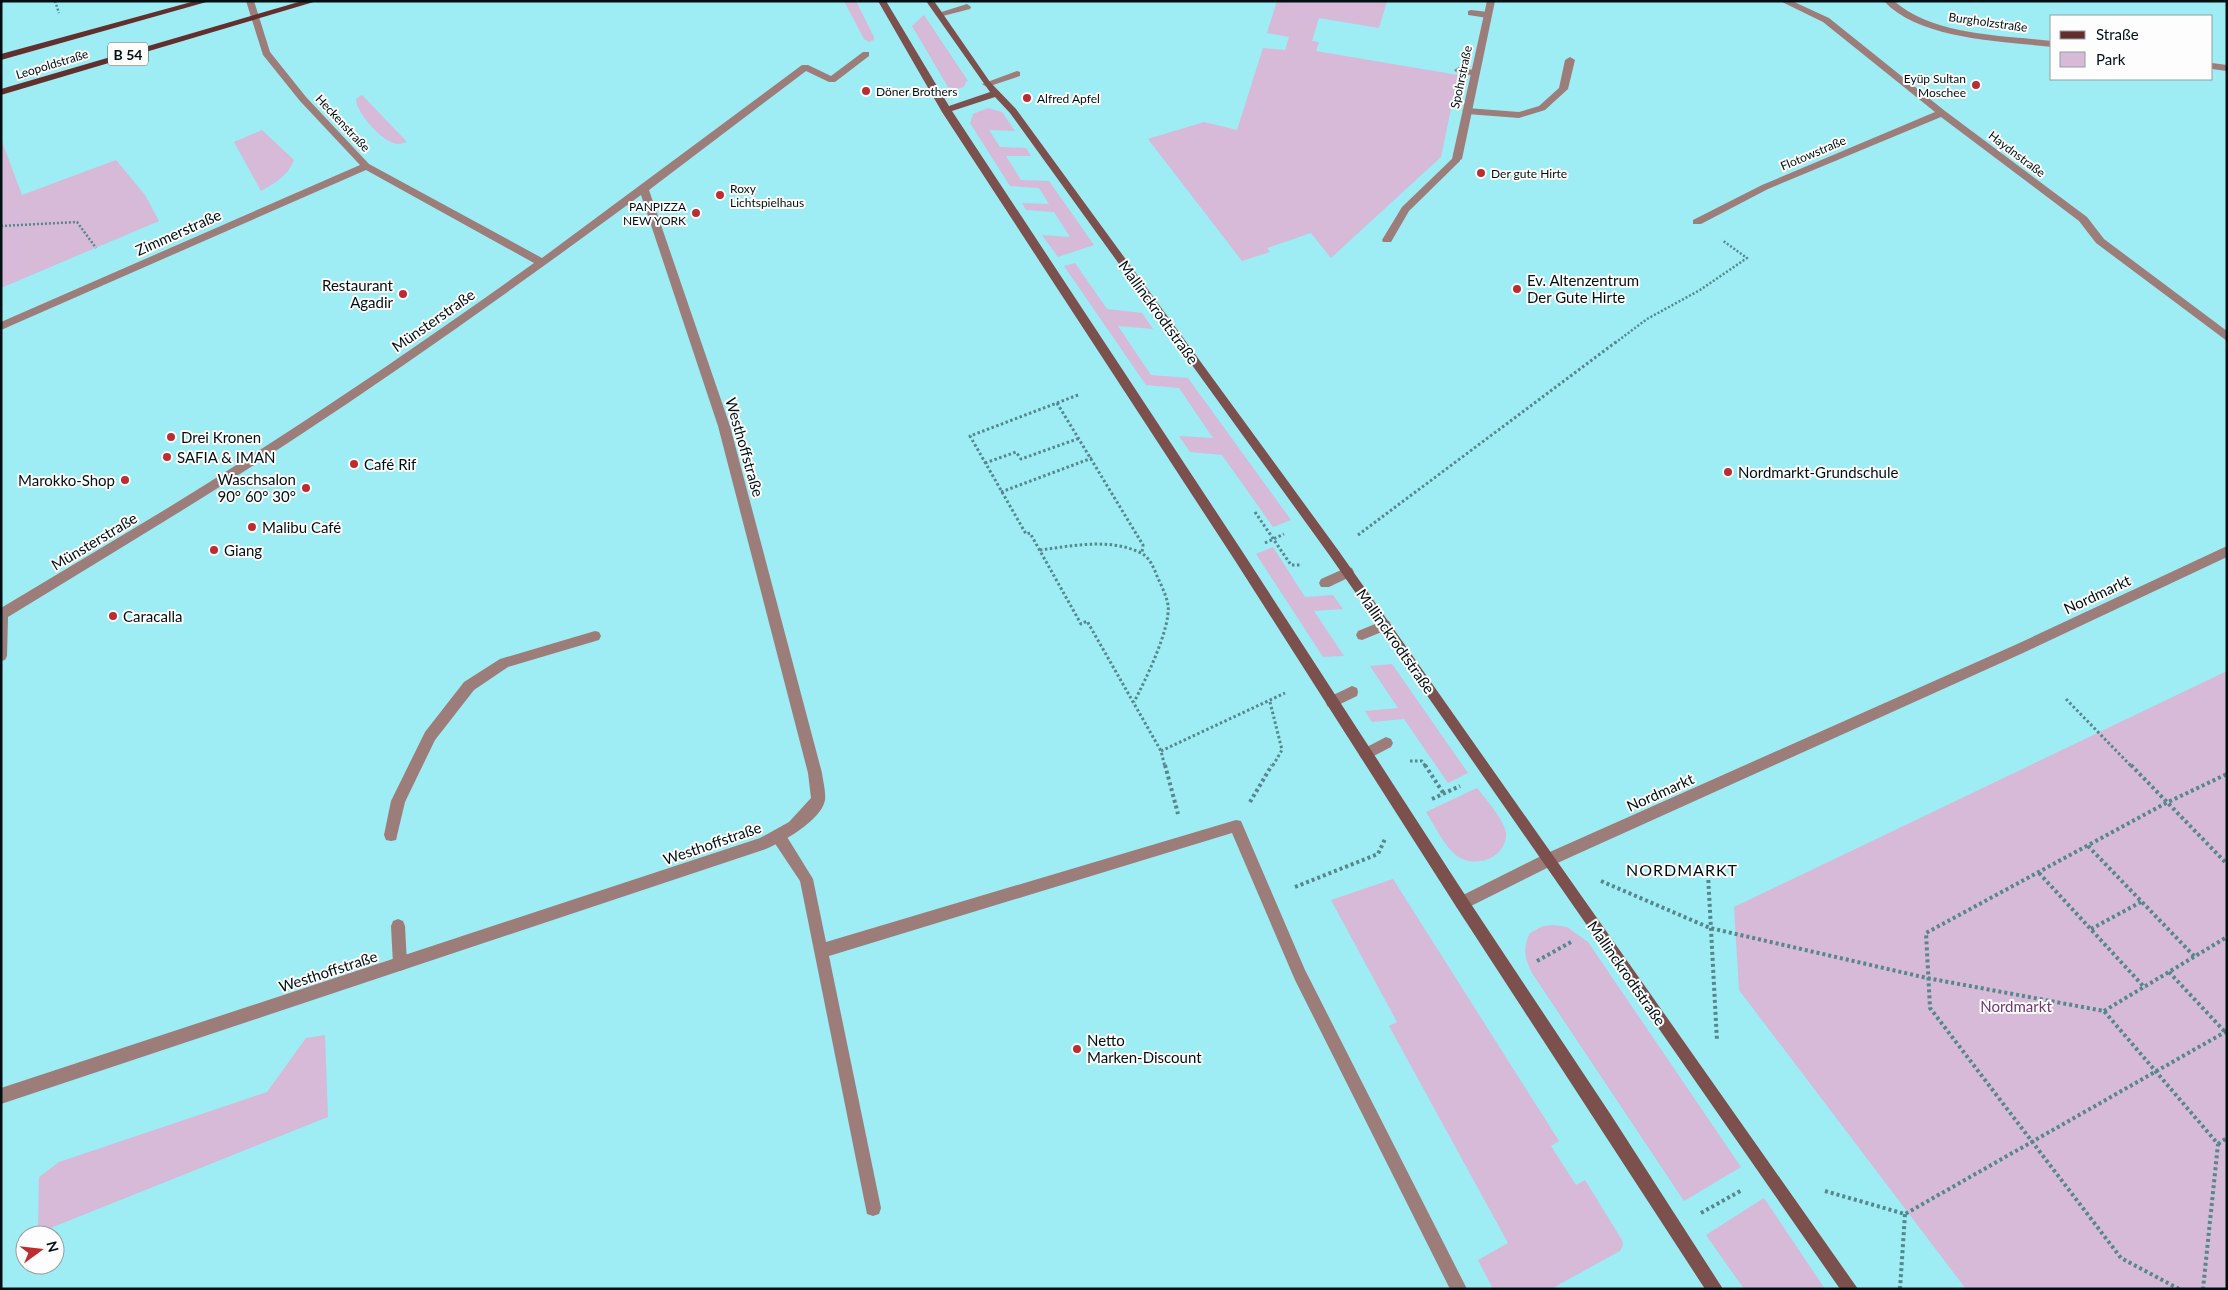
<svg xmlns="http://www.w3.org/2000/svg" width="2228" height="1290" font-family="Lato,sans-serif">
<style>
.green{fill:#d7b9d8}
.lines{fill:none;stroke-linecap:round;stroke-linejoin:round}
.path-far2{stroke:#56878d;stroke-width:2.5;stroke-dasharray:2 2;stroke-linecap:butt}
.path-far1{stroke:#56878d;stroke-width:3;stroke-dasharray:2.5 2.5;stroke-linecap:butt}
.path{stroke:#56878d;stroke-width:4;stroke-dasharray:3 3;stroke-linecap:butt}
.lane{fill:#9d7d7a;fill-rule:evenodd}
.street{fill:#9d7d7a;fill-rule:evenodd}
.secondary{fill:#7c504c;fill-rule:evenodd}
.primary{fill:#632f2c;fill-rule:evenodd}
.poi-dot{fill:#bc2c30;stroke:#fdfdfd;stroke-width:2}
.labels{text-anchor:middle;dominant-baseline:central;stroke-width:4;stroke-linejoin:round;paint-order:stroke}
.far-street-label{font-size:12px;fill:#001012;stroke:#fdfdfd}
.far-poi-label{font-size:12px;fill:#001012;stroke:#fdfdfd;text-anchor:start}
.shield{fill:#fdfdfd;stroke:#4c5758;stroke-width:1}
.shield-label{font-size:14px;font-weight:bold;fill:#001012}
.street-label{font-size:15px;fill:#001012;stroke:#fdfdfd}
.poi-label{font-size:15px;fill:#001012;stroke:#fdfdfd;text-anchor:start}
.park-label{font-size:15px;fill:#713775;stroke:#fdfdfd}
.neighbourhood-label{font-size:16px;letter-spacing:1px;fill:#001012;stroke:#fdfdfd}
</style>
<rect width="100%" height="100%" fill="#9eecf4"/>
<!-- green -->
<g class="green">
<polygon points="844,1 856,1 874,37 874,40 869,42 864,39"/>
<polygon points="1277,1 1387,1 1379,28 1319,18 1312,41 1319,42 1316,51 1458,75 1441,157 1331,258 1311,233 1267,248 1270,252 1242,261 1148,139 1204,122 1237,130 1263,48 1285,50 1289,37 1267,33"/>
<polygon points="924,15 968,81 966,82 964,87 957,89 948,87 912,26"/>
<path d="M362 95 407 142C402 144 397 145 391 142 379 137 356 112 356 99Z"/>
<polygon points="988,108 1002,112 1015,131 989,130 1000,147 1026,148 1031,156 1006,156 1021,180 1049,181 1094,245 1058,257 1042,235 1070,237 1054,212 1026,210 1022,203 1049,204 1039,188 1010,186 970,123 973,114"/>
<path d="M262 130 294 160C288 176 275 183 261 191L234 142Z"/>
<polygon points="1,139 22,195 116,160 145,195 159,221 1,288"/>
<polygon points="1075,263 1107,309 1142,313 1153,329 1118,326 1151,375 1188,378 1291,520 1273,527 1222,455 1190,452 1179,436 1213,438 1179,388 1146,385 1064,266"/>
<polygon points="1273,547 1305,597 1333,595 1343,609 1314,611 1344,656 1323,657 1256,554"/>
<polygon points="1392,664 1468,773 1448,783 1404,719 1372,722 1365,711 1398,708 1370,666"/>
<polygon points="2227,671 2227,1289 1966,1289 1739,990 1734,907"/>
<path d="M1477 788C1485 798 1505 821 1506 833 1507 858 1475 869 1457 856 1444 846 1435 826 1426 812Z"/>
<polygon points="1393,879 1559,1141 1551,1146 1576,1185 1585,1180 1622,1240 1623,1245 1620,1251 1551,1289 1493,1289 1478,1260 1508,1243 1389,1026 1397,1022 1331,900"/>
<path d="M1554 925 1567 927 1588 942 1741 1167 1684 1201 1532 973C1525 958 1522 949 1530 933L1543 926Z"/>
<polygon points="325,1035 328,1117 38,1233 39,1177 59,1162 267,1092 306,1038"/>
<polygon points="1764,1198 1825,1289 1744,1289 1706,1235"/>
</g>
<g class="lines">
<!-- path-far2 -->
<g class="path-far2">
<polyline points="55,1 59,13"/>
<polyline points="1,226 77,222 96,248"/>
<polyline points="1615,343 1647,319 1700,290 1747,258 1722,240"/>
</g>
<!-- path-far1 -->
<g class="path-far1">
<polyline points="1078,395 970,436 1026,534 1030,533 1081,624 1087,621 1161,751 1165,767"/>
<polyline points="1057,403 1143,545 1142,552"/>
<polyline points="985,463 1016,452 1021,459 1080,438"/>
<polyline points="1001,492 1092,458"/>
<polyline points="1255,512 1291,565 1302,565"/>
<polyline points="1358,535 1616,342"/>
<polyline points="1265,543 1284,534"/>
<path d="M1040 550C1072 546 1108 538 1139 552 1149 556 1153 566 1157 576 1161 585 1166 594 1168 605 1171 628 1145 681 1134 702"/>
<polyline points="2066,699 2132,767"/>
<polyline points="1270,702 1282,750 1272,767"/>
<polyline points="1161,751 1285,693"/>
<polyline points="1410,761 1422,761 1426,767"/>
</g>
<!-- path -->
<g class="path">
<polyline points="1165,765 1178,814"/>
<polyline points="1425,765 1444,794"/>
<polyline points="2131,765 2227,864"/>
<polyline points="1432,799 1460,786"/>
<polyline points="1250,802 1272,765"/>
<polyline points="2088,846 2195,957"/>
<polyline points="2039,873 2145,988"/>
<polyline points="1708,874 1717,1041"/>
<polyline points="1601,881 1710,928 1927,978 2104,1011 2218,1144 2203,1289"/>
<polyline points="1295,887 1378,854 1385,839"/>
<polyline points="2091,929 2141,902"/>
<polyline points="1537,961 1571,942"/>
<polyline points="2169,972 2227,1034"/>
<polyline points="2104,1011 2227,937"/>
<polyline points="2218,1144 2227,1138"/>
<polyline points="1825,1191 1905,1214 2227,1031"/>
<polyline points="1701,1213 1742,1190"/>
<polyline points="1900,1289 1905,1214"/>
<polyline points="2179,1289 2121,1258 1930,1008 1926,933 2166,803 2227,774"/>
</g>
<!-- lane -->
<g class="lane">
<polygon points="967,4 971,7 970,9 939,17 935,14"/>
<polygon points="1471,10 1488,12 1492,15 1488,18 1468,15 1468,11"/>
<polygon points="1570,57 1575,60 1568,89 1545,110 1519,118 1467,114 1462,111 1467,108 1519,112 1539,106 1559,88 1565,60"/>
<polygon points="1459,67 1478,71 1480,73 1475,76 1456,72 1454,70"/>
<polygon points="1017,71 1020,72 1020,76 987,87 982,84"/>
<polygon points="1457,156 1460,157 1460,161 1409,211 1391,242 1383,242 1382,240 1402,207 1454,157"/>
<polygon points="1348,567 1352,568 1354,572 1352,576 1329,587 1321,587 1319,583 1321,579"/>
<polygon points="1385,620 1389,621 1391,625 1389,629 1362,640 1358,639 1356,635 1358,631"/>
<polygon points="595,631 599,632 601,636 599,640 508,667 474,690 435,740 405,802 396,840 391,841 386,840 384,835 391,801 425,732 464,682 500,659"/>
<polygon points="1352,686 1357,688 1358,692 1357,696 1332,708 1327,706 1326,702 1327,698"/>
<polygon points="1386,737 1391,739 1393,743 1391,747 1366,760 1361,758 1359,754 1361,750"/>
<polygon points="1236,820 1241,821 1305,970 1467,1289 1450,1289 1295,980 1232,833 829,956 881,1208 879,1214 873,1216 867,1214 800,881 774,842 772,837 774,832 779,831 784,832 813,879 826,942"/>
<polygon points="398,919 403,921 405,926 407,964 405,969 400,971 395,969 393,964 391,926 393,921"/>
</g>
<!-- street -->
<g class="street">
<path d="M246 1H254L270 52 306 97 369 164 542 258 802 65H808L831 76 863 52H869V56L835 82H829L806 71 649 190 730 426 822 773C823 781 826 792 825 800 822 820 780 844 763 850L1 1104V1088L760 838 789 822 811 798 808 773 718 426 641 195C527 279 412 361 294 439 200 501 104 558 8 617L7 656 5 660 1 661V608C70 566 140 526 208 483 319 413 428 339 534 263L366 170 1 330V322L360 165 300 101 263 55Z"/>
<polygon points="1487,1 1495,1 1462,159 1457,162 1452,159"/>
<polygon points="1780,1 1792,1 1829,18 1945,111 2087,217 2104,239 2227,331 2227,341 2096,243 2079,221 1941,117 1768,189 1701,224 1693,224 1693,220 1762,185 1935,112 1823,22"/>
<path d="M1884 1H1894C1935 36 2000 35 2052 41V47C2003 41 1919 40 1884 1Z"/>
<polygon points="2212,63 2227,65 2227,71 2212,69"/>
<polygon points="2227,546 2227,557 2023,653 1553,865 1467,908 1462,910 1457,908 1455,903 1457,898 1543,855 2015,645"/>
</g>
<!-- secondary -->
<polygon class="secondary" points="878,1 886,1 949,106 990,92 926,1 934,1 990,82 1016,109 1338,550 1858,1289 1840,1289 1330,556 1010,113 995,97 952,111 1242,551 1467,898 1611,1115 1723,1289 1705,1289 1457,908 1234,559 942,112"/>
<!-- primary -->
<g class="primary">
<polygon points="195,1 210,1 1,60 1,54"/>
<polygon points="302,1 317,1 1,95 1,89"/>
</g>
</g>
<!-- markers -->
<g class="poi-dot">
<circle cx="1976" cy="85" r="5"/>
<circle cx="866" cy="91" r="5"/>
<circle cx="1027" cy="98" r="5"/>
<circle cx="1481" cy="173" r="5"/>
<circle cx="720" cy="195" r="5"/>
<circle cx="696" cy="213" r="5"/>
<circle cx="1517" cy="289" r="5"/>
<circle cx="403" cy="294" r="5"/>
<circle cx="171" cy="437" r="5"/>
<circle cx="167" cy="457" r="5"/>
<circle cx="354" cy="464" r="5"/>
<circle cx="1728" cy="472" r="5"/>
<circle cx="125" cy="480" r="5"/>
<circle cx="306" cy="488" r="5"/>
<circle cx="252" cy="527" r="5"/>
<circle cx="214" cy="550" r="5"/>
<circle cx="113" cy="616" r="5"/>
<circle cx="1077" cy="1049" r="5"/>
</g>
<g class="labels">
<!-- far-street labels -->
<g class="far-street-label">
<text transform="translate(1988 22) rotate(8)">Burgholzstraße</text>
<text transform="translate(52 64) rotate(-17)">Leopoldstraße</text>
<text transform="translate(1461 77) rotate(-78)">Spohrstraße</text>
<text transform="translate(343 123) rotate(47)">Heckenstraße</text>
<text transform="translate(1813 153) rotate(-23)">Flotowstraße</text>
<text transform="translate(2017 154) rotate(37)">Haydnstraße</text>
</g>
<!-- far-poi labels -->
<g class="far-poi-label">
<text x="1966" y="78" text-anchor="end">Eyüp Sultan<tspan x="1966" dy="14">Moschee</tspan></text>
<text x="876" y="91">Döner Brothers</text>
<text x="1037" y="98">Alfred Apfel</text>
<text x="1491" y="173">Der gute Hirte</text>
<text x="730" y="188">Roxy<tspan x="730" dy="14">Lichtspielhaus</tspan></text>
<text x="686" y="206" text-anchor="end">PANPIZZA<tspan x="686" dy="14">NEW YORK</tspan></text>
</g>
<!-- shield labels -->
<rect class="shield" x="108" y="42.5" width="40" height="23" rx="4"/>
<g class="shield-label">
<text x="128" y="54">B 54</text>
</g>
<!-- street labels -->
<g class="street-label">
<text transform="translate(178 232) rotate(-24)">Zimmerstraße</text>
<text transform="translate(1159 312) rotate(54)">Mallinckrodtstraße</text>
<text transform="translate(433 320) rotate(-35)">Münsterstraße</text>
<text transform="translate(745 447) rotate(74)">Westhoffstraße</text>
<text transform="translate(94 541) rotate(-31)">Münsterstraße</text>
<text transform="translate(2097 594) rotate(-25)">Nordmarkt</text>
<text transform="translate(1396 641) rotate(55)">Mallinckrodtstraße</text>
<text transform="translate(1660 792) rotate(-24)">Nordmarkt</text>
<text transform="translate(712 843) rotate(-19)">Westhoffstraße</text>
<text transform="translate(328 971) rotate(-18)">Westhoffstraße</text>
<text transform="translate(1627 973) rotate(55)">Mallinckrodtstraße</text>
</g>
<!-- poi labels -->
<g class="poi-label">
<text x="1527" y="280">Ev. Altenzentrum<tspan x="1527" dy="17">Der Gute Hirte</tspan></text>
<text x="393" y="285" text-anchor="end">Restaurant<tspan x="393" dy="17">Agadir</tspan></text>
<text x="181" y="437">Drei Kronen</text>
<text x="177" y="457">SAFIA &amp; IMAN</text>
<text x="364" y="464">Café Rif</text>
<text x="1738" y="472">Nordmarkt-Grundschule</text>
<text x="296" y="479" text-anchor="end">Waschsalon<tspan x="296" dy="17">90° 60° 30°</tspan></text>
<text x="115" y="480" text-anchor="end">Marokko-Shop</text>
<text x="262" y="527">Malibu Café</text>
<text x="224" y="550">Giang</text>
<text x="123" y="616">Caracalla</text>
<text x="1087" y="1040">Netto<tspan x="1087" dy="17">Marken-Discount</tspan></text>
</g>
<!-- park labels -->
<g class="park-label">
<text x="2016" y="1006">Nordmarkt</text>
</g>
<!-- neighbourhood labels -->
<g class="neighbourhood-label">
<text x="1682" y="869">NORDMARKT</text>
</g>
</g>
<!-- border -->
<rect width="2228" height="1290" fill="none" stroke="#001012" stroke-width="5"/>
<!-- legend -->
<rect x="2050" y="15" width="162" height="65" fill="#fdfdfd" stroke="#989e9f"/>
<rect x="2060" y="31" width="25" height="8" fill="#632f2c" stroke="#989e9f"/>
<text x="2096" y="40" font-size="15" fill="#001012">Straße</text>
<rect x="2060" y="52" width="25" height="15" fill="#d7b9d8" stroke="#989e9f"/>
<text x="2096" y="65" font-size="15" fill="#001012">Park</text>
<!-- north arrow -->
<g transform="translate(40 1250) rotate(75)"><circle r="24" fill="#fdfdfd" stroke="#989e9f"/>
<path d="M0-4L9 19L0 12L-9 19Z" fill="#bc2c30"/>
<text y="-8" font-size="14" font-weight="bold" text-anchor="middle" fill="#001012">N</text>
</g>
</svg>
